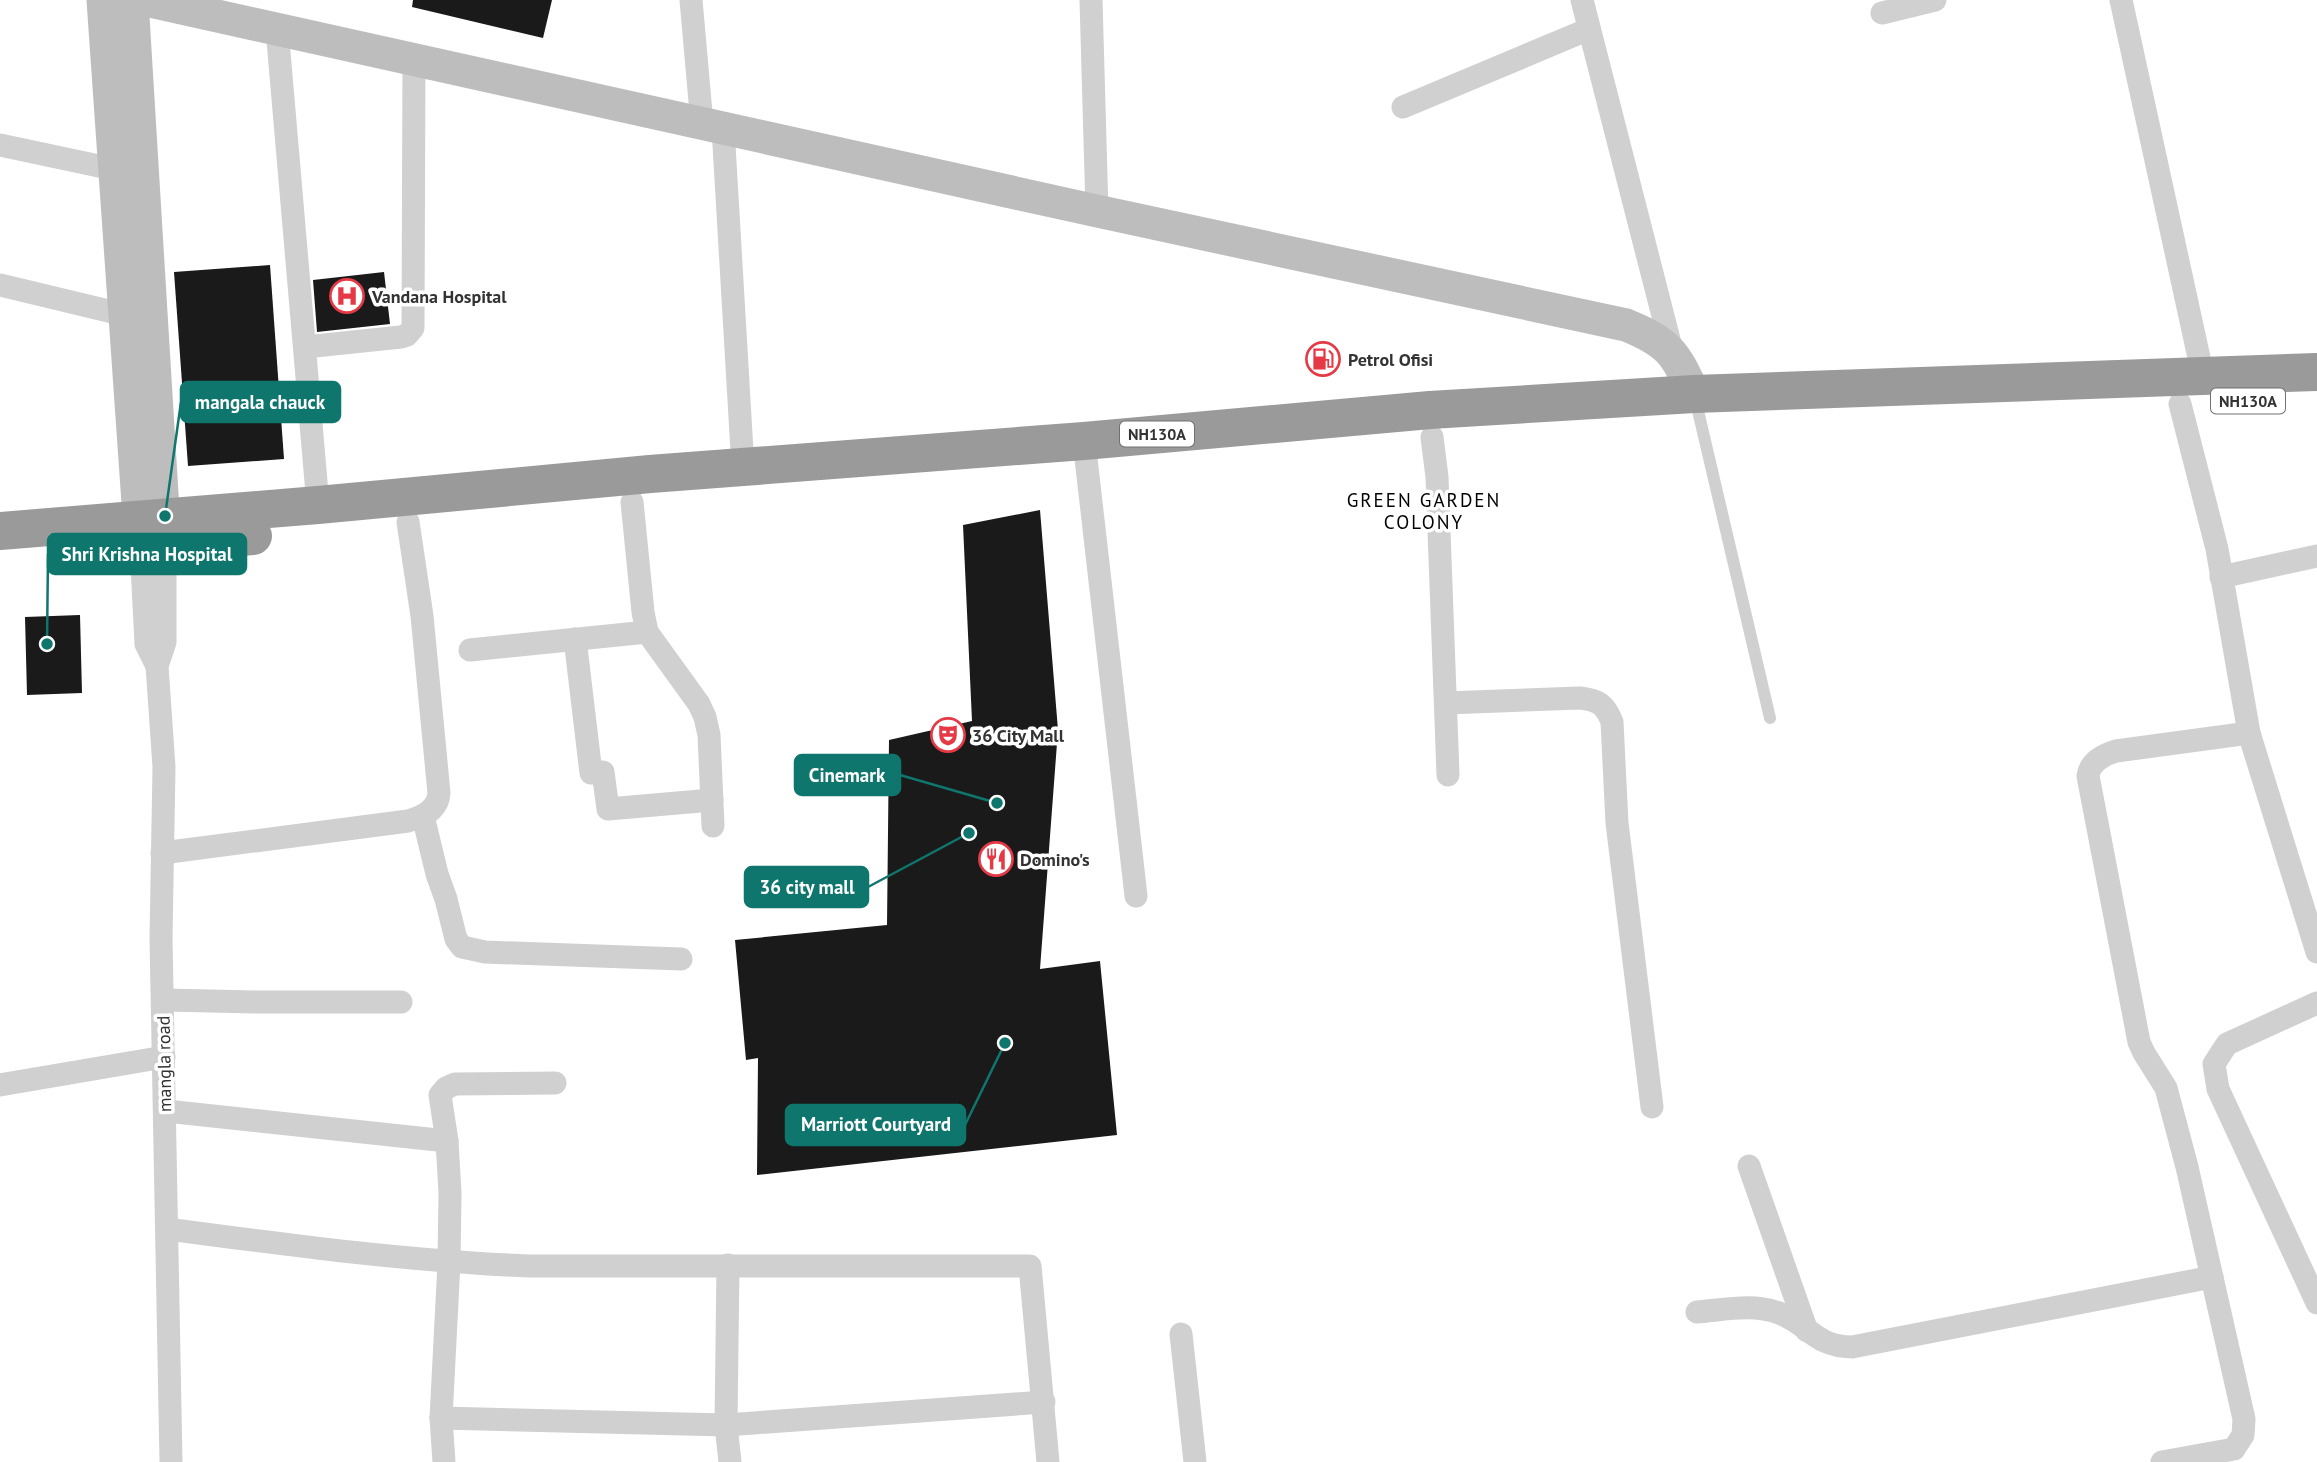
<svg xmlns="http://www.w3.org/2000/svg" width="2317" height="1462" font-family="'PT Sans',sans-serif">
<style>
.building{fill:#1a1a1a}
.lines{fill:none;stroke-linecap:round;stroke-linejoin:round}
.lane{stroke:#d0d0d0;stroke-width:12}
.street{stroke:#d0d0d0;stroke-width:23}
.secondary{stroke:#bdbdbd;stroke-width:33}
.highway{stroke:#9a9a9a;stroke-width:38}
.labels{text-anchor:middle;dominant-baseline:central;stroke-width:7;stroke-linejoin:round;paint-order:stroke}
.shield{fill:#fff;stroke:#707070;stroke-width:2}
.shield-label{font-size:16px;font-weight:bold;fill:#333}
.poi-label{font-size:18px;font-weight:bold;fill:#333;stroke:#fff;text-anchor:start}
.street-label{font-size:18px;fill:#333;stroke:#fff}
.neighbourhood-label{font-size:19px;letter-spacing:2px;fill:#000;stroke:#fff}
.leader{fill:none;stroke:#0f766e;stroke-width:2.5}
.callout-dot{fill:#0f766e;stroke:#fff;stroke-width:2.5}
.callout{fill:#0f766e;stroke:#0f766e;stroke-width:2.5}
.callout-label{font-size:19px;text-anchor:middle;font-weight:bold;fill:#fff}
</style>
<rect width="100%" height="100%" fill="#fff"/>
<!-- building -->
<g class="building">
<polygon points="413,0 552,0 543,38 412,7"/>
<polygon points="270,265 284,459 188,466 174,272"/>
<polygon points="384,272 390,324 317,332 313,280"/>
<polygon points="1040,510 1058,730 1040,969 1100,961 1117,1135 757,1175 758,1058 746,1060 735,940 887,925 889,740 972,721 963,525"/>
<polygon points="80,615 82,693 27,695 25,617"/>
</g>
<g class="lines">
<!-- lane -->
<polyline class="lane" points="1695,398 1770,718"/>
<!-- street -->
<g class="street">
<polyline points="691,0 702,124"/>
<polyline points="1091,0 1097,211"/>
<polyline points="1582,0 1672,351"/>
<polyline points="2121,0 2203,376"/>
<polyline points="1882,13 1935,0"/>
<polyline points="277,29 318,505"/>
<polyline points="1403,107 1589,29"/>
<polyline points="723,128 743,468"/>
<polyline points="0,145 113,169"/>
<polyline points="0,285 125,315"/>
<polyline points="305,347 401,337 407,335 413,328 414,59"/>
<polyline points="2180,404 2217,549 2249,733 2317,952"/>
<polyline points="1432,437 1437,477 1448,775"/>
<polyline points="1084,441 1136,896"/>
<polyline points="632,502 643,612 647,632 699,704 705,717 709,735 713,826"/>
<polyline points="165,544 165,642 157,666 164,767 161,938 171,1462"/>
<polyline points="141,546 146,644 157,666"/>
<polyline points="2221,577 2317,556"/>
<polyline points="575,639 591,773 603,772 608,809 712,800"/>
<polyline points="470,650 647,632"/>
<path d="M1446 703 1580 698C1598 700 1605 704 1612 722L1617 823 1652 1107"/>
<polyline points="423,816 437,874 446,899 456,939 462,947 485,952 681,959"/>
<path d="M162 853 408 821C423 817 438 810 439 793L422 616 408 522"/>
<polyline points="163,1000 258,1002 401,1002"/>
<polyline points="2317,1003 2227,1044 2214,1064 2218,1089 2317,1303"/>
<polyline points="0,1085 164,1057"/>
<polyline points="166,1111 447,1141"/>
<polyline points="1749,1166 1807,1331"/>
<path d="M168 1229C288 1245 407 1261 529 1266H1030L1048 1462"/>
<polyline points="728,1265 726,1425 730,1462"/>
<path d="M1697 1312C1723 1310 1753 1303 1779 1313 1810 1325 1814 1346 1852 1347L2212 1277"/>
<polyline points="1181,1334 1195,1462"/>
<polyline points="441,1418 726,1425 1044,1402"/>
<polyline points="444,1462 441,1418 449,1263 450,1193 447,1141 440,1095 446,1088 455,1084 555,1083"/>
<path d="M2162 1462 2234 1449 2243 1435 2244 1419 2187 1167 2166 1088 2144 1053 2139 1042 2088 776C2090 762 2103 755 2116 751L2249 733"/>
</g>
<!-- secondary -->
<g class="secondary">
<polyline points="103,0 141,546"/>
<polyline points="132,0 165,543"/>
<path d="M145 0 1097 211 1626 325C1670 343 1675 353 1694 394"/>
</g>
<!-- highway -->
<g class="highway">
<polyline points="0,531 318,505 650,474 1084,441 1430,410 1694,394 2317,372"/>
<polyline points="93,549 253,536"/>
</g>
</g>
<!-- icons -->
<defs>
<g id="hospital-ring" transform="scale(1.75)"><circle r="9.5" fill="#fff" stroke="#e63946" stroke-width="1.5"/><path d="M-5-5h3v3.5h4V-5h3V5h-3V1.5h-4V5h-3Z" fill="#e63946"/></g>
<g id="fuel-ring" transform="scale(1.75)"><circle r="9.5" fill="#fff" stroke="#e63946" stroke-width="1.5"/><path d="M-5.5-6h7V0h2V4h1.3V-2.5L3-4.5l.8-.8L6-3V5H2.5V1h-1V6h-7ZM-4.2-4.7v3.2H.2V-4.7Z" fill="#e63946"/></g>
<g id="theatre-ring" transform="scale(1.75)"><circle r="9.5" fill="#fff" stroke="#e63946" stroke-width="1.5"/><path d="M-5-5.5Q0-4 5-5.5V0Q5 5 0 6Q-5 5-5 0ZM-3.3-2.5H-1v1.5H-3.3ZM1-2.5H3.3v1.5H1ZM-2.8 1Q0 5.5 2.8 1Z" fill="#e63946"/></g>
<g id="restaurant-ring" transform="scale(1.75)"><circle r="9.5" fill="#fff" stroke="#e63946" stroke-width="1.5"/><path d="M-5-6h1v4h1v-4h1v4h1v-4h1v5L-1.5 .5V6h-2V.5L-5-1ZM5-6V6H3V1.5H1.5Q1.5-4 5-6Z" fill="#e63946"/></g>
</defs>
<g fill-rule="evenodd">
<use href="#hospital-ring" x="347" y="296"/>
<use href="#fuel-ring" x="1323" y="359"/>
<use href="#theatre-ring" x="948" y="735"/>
<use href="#restaurant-ring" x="996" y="859"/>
</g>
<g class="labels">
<!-- shield labels -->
<g class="shield">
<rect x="2211" y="388.5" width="74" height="25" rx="5"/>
<rect x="1120" y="421.5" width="74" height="25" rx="5"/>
</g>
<g class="shield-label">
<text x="2248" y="401">NH130A</text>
<text x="1157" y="434">NH130A</text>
</g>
<!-- poi labels -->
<g class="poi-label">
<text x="372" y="296">Vandana Hospital</text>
<text x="1348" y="359">Petrol Ofisi</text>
<text x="972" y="735">36 City Mall</text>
<text x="1020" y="859">Domino's</text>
</g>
<!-- street labels -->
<g class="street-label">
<text transform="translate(164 1064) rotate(-91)">mangla road</text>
</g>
<!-- neighbourhood labels -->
<g class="neighbourhood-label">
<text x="1424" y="500">GREEN GARDEN<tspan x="1424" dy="22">COLONY</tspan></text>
</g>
</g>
<!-- callouts -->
<path class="leader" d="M165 516L181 402M47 644L48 554M997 803L900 775M969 833L868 887M1005 1043L965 1125"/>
<g class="callout-dot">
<circle cx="165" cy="516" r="7"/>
<circle cx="47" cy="644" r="7"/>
<circle cx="997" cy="803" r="7"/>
<circle cx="969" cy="833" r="7"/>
<circle cx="1005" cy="1043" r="7"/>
</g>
<g class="callout">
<rect x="181" y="382" width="159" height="40" rx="7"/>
<rect x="48" y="534" width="198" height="40" rx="7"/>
<rect x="795" y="755" width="105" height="40" rx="7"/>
<rect x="745" y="867" width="123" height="40" rx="7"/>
<rect x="786" y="1105" width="179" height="40" rx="7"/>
</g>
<g class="callout-label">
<text x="260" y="409">mangala chauck</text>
<text x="147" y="561">Shri Krishna Hospital</text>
<text x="847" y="782">Cinemark</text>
<text x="807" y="894">36 city mall</text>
<text x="876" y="1131">Marriott Courtyard</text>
</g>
</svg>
